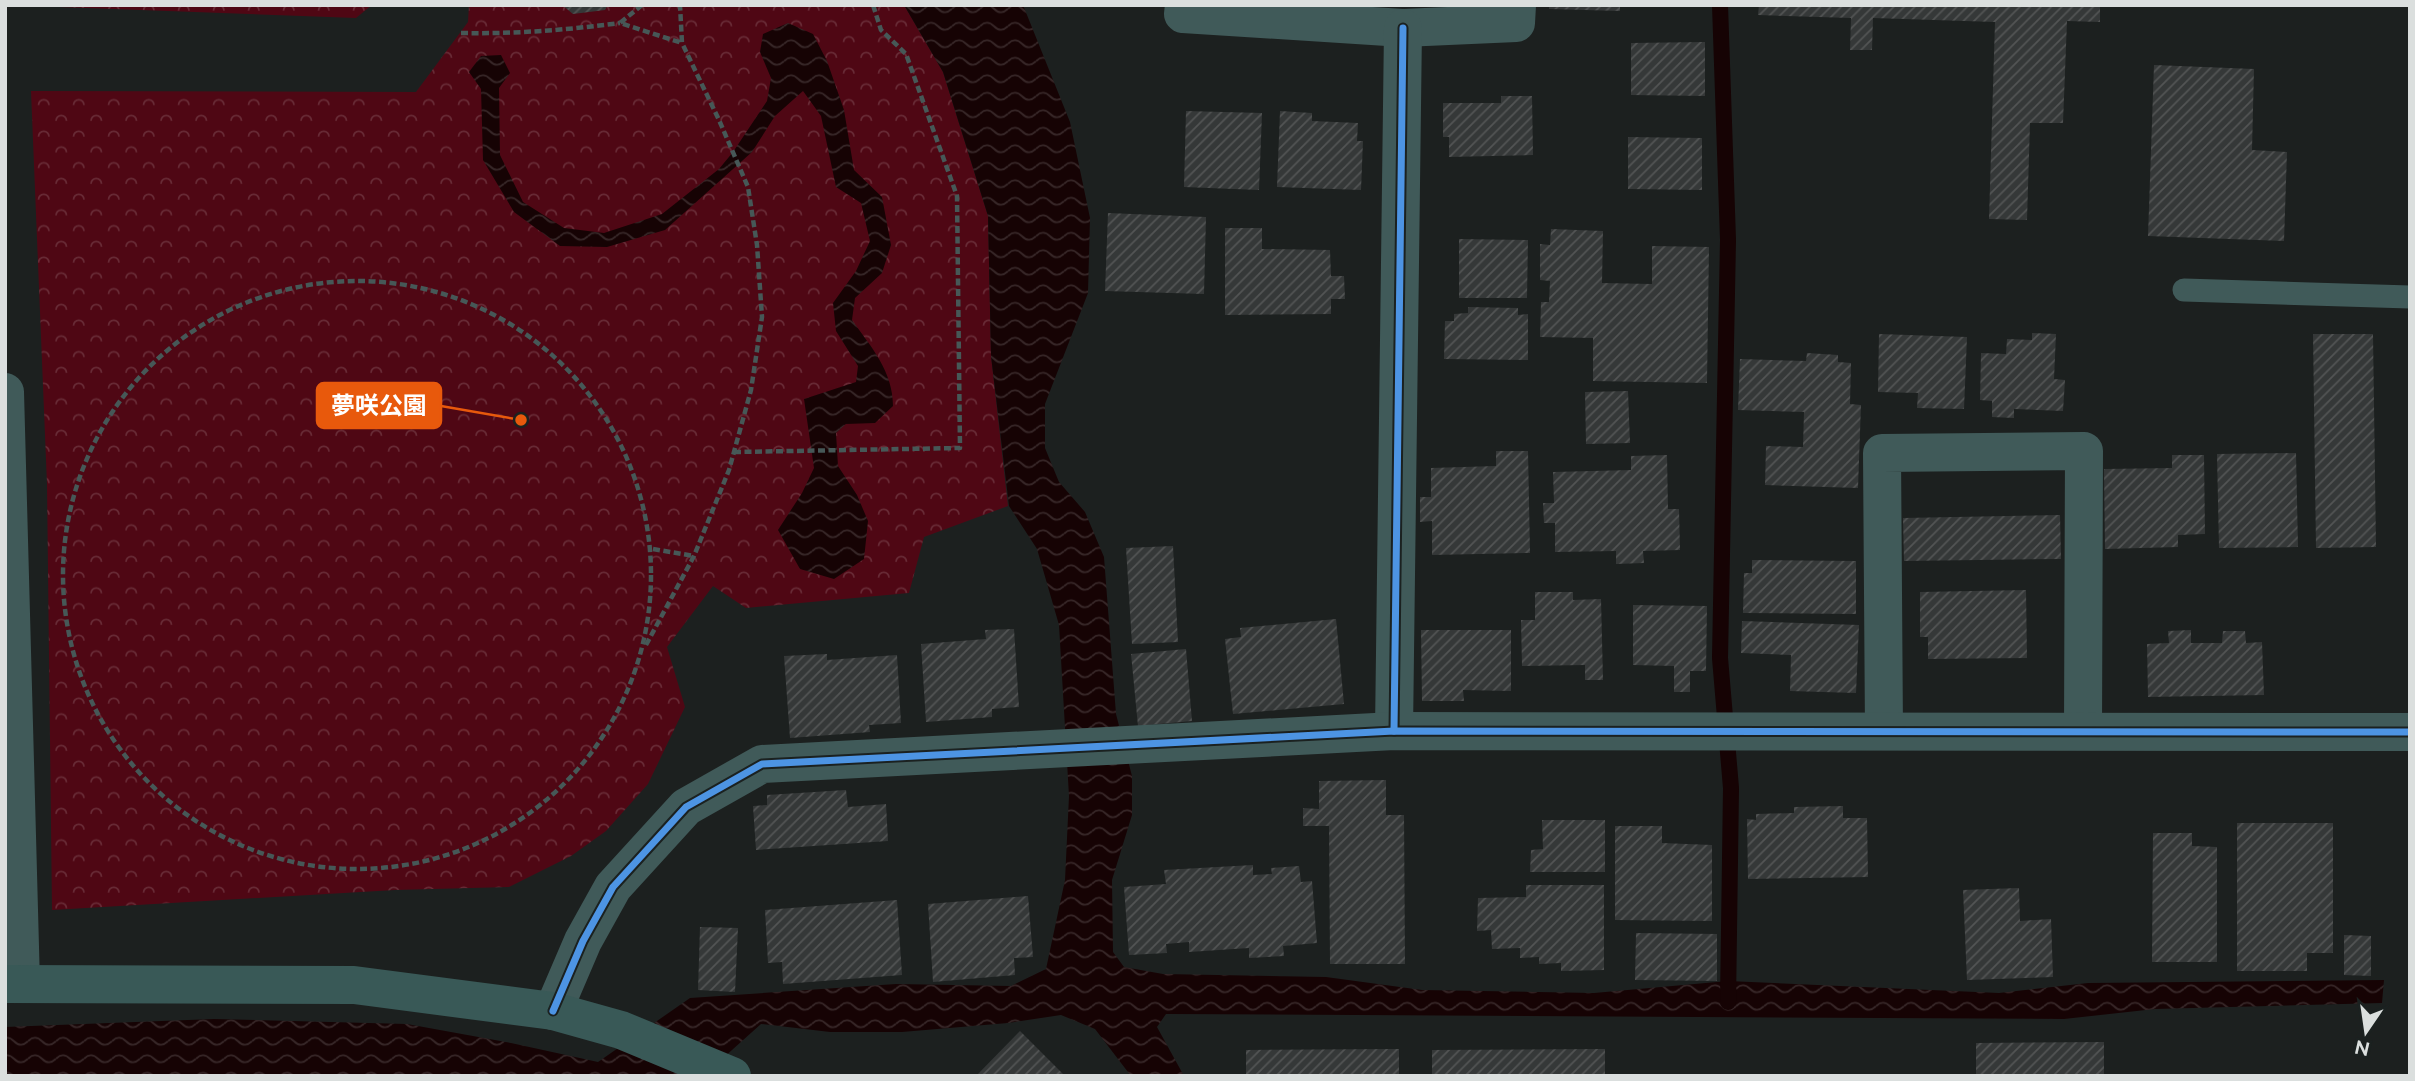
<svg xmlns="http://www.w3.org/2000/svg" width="2415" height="1081" font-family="Raleway,'Noto Sans JP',sans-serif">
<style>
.park{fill:url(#park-crowns)}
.water{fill:url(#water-waves)}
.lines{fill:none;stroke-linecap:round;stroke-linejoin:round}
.stream{stroke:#160304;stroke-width:16}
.building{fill:url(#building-hatch)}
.path{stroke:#465857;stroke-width:4.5;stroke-dasharray:7 3.5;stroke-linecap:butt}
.lane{stroke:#405a59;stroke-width:23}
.street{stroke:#405a59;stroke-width:38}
.secondary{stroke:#395957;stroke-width:38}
.cycleway-casing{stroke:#1b2120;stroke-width:11}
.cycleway{stroke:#4d94e3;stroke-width:7}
.leader{fill:none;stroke:#e8590c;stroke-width:2.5}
.callout-dot{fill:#e8590c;stroke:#1b2120;stroke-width:2.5}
.callout{fill:#e8590c;stroke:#e8590c;stroke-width:2.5}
.callout-label{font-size:24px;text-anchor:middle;font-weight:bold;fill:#fff}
</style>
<defs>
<pattern id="park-crowns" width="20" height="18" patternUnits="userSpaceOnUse" patternTransform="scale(1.75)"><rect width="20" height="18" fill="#4f0714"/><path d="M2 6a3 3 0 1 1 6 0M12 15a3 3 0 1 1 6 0" fill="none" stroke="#682b36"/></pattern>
<pattern id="water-waves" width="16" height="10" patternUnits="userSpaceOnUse" patternTransform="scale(1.75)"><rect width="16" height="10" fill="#160304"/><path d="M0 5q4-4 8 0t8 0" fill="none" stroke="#372728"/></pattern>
<pattern id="building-hatch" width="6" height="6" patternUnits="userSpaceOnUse" patternTransform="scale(1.75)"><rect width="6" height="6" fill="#353838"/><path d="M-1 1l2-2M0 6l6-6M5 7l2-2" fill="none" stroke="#525454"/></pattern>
</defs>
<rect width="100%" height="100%" fill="#1c201f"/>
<!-- park -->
<g class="park">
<polygon points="5,5 372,5 356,18"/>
<polygon points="469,5 904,5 943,72 988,216 991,356 1008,506 924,537 909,593 746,608 713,586 667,647 685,707 648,784 606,831 571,856 509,887 395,890 52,910 47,484 31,91 416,92 468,22"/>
</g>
<!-- water -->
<g class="water">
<polygon points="904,5 1023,5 1070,122 1090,218 1088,293 1045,404 1045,448 1059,482 1085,512 1104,557 1116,714 1132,776 1132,815 1112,880 1113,952 1124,967 1163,974 1326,977 1422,990 1594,993 1728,981 1999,993 2088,983 2384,980 2382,1003 2155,1009 2064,1019 1166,1014 1157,1027 1184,1076 1131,1076 1095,1029 1061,1015 1008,1023 902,1032 830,1032 761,1024 703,1076 5,1076 5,1027 214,1019 407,1024 511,1043 598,1062 690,998 896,984 1011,986 1046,969 1065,880 1069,796 1059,625 1037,549 1009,506 991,356 988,216 943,72"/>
<path d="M788 23 813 34 827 61 844 110 854 170 882 197 891 245 882 273 855 298 852 320C871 347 893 371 893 406L875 423 846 424 836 433 838 466 857 495 868 521 864 559 834 579 800 569 778 530 802 493 814 468 804 399 856 382 858 366 836 331 833 303 856 271 870 241 861 203 836 187 821 116 803 91 775 116 752 152 665 230 607 247 560 246 514 212 483 160 481 89 469 72 481 56 501 55 510 73 499 88 500 155 523 202 564 228 604 233 662 214 719 169 733 152 767 101 771 78 760 52 763 34Z"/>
</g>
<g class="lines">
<!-- stream -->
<polyline class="stream" points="1720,5 1728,240 1720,658 1731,788 1728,1002"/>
</g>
<!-- building -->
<g class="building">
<polygon points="562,5 608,5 605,10 573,14"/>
<polygon points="1549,5 1620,5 1620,11 1549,9"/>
<polygon points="1759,5 2100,5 2100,22 2067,21 2063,123 2030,123 2027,220 1989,219 1995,22 1873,18 1872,50 1850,50 1851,18 1758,15"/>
<polygon points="1705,42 1705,96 1631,95 1631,43"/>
<polygon points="2154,65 2254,69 2252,150 2287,152 2284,241 2148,236"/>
<polygon points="1501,96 1532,96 1533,155 1449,157 1449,137 1443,137 1443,103 1501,103"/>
<polygon points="1186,111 1262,113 1259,190 1184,187"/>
<polygon points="1280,111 1312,113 1312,121 1358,123 1357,141 1363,141 1361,190 1277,187"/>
<polygon points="1628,137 1702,138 1702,190 1628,189"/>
<polygon points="1108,213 1206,217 1204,294 1105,291"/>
<polygon points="1225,228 1262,228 1262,249 1330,250 1331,276 1344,276 1345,299 1331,299 1331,314 1225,315"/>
<polygon points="1551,229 1603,231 1602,283 1652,284 1652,246 1709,247 1707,383 1593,381 1593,338 1540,337 1541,302 1549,302 1550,281 1540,280 1540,244 1550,245"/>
<polygon points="1459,239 1528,240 1527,298 1459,298"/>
<polygon points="1468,307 1518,308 1518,315 1528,314 1528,360 1444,359 1445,321 1454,321 1454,314 1468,313"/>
<polygon points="2032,333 2056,334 2054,379 2065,380 2063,411 2014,409 2014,418 1992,417 1992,401 1980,400 1981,353 2006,354 2007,339 2032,340"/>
<polygon points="1879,334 1967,337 1964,409 1917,408 1918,393 1878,392"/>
<polygon points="2313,334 2373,334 2376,547 2316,548"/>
<polygon points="1807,353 1838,355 1838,362 1851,363 1850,404 1861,405 1858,488 1765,485 1766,446 1803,447 1804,412 1738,410 1740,359 1806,361"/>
<polygon points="1628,391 1630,443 1586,444 1585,392"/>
<polygon points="1496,451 1528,451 1530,553 1432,555 1432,521 1420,522 1420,497 1431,497 1431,468 1496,466"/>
<polygon points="2296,453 2298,547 2219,548 2217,454"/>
<polygon points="1667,455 1668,509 1679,509 1680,550 1643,551 1644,563 1616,564 1616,551 1555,552 1555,523 1544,523 1543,503 1554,503 1553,472 1631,470 1631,456"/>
<polygon points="2172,455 2204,455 2205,534 2178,535 2178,547 2105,549 2104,469 2172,468"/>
<polygon points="2060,515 2061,559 1904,561 1903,518"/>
<polygon points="1173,546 1178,642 1132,644 1126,548"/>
<polygon points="1752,560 1856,561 1856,614 1743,613 1744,573 1752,573"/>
<polygon points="2026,590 2027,658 1928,659 1928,637 1920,637 1920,592"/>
<polygon points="1535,592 1573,592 1573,600 1601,599 1603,680 1585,680 1585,665 1522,666 1521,620 1535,620"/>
<polygon points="1633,605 1707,606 1706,671 1690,671 1690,692 1674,692 1674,666 1633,665"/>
<polygon points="1336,619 1344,704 1233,714 1225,639 1241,637 1240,628"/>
<polygon points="1742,621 1859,625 1856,693 1790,691 1791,655 1741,653"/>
<polygon points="1014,629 1019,707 992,709 992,717 926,722 921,644 986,639 985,630"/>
<polygon points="1421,630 1511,630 1511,691 1463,690 1464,701 1422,701"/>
<polygon points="2191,630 2191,643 2222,643 2223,631 2245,631 2246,643 2262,642 2264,695 2148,697 2147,644 2169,643 2168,631"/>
<polygon points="1186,649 1192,721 1138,726 1131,654"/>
<polygon points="827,654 827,660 897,655 901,723 869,725 870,732 790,738 784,656"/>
<polygon points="1386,780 1386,815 1404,815 1405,964 1330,964 1329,826 1303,826 1303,808 1319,809 1319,781"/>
<polygon points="846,790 848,807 886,804 888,841 756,850 753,806 767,805 767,795"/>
<polygon points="1843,806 1843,818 1867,818 1868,877 1748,879 1747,819 1756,820 1756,814 1794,813 1794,807"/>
<polygon points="1542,820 1605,820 1605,872 1530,872 1531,850 1543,849"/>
<polygon points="2237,823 2333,823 2333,953 2307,953 2307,971 2237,971"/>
<polygon points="1615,826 1662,826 1662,843 1712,845 1712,921 1615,920"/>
<polygon points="2153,833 2192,833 2192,846 2217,847 2217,962 2152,962"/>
<polygon points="1253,865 1253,875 1272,874 1271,868 1299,866 1301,882 1312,881 1317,943 1283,946 1284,956 1249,958 1249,948 1189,952 1189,942 1166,944 1167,953 1129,955 1124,887 1166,884 1164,870"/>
<polygon points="1526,885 1604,885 1604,970 1561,971 1561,963 1539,964 1539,957 1520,958 1520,948 1492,949 1491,930 1477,931 1478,898 1526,897"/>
<polygon points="2019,888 2020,921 2051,919 2053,977 1967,980 1963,890"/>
<polygon points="1028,896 1033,957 1014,958 1015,975 933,982 928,904"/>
<polygon points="897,900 902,975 783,984 782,962 768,963 765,910"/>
<polygon points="700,927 738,928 735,992 698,990"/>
<polygon points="1636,933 1717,934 1717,981 1635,980"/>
<polygon points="2344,935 2371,936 2371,976 2344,975"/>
<polygon points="1020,1031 1065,1076 976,1076"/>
<polygon points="2104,1042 2104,1076 1976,1076 1976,1043"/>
<polygon points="1399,1049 1399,1076 1246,1076 1246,1050"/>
<polygon points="1605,1049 1605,1076 1432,1076 1432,1050"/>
</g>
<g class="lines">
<!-- path -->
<g class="path">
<polyline points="642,5 620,23 682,43 680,5"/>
<path d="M461 33C515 34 567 30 620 23"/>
<circle cx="357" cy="575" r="294"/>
<polyline points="734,452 960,448 957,196 906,54 881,30 873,5"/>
<polyline points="653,549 694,556"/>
<polyline points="646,645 694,556 729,470 751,390 762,317 757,245 748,187 719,120 682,43"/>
</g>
<!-- lane -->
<polyline class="lane" points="2184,290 2410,297"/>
<!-- street -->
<g class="street">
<polyline points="1184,5 1183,14 1403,28 1516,23 1517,5"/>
<polyline points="5,392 21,984"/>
<polyline points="1394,731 1403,28"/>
<polyline points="1884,731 1882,453 2084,451 2083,730"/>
<polyline points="553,1011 583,941 613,887 686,807 762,764 1394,731 2410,732"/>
</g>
<!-- secondary -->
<polyline class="secondary" points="5,984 354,985 553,1011 621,1030 732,1076"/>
<!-- cycleway casing -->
<g class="cycleway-casing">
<g id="cycleway">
<polyline points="1394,731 1403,28"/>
<polyline points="553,1011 583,941 613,887 686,807 762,764 1394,731 2410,732"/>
</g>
</g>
<!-- cycleway -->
<use href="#cycleway" class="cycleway"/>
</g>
<!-- callouts -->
<path class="leader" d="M521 420L441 406"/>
<circle class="callout-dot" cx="521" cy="420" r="7"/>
<rect class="callout" x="317" y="383" width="124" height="45" rx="7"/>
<g class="callout-label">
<text x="379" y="414">夢咲公園</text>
</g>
<!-- border -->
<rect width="2415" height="1081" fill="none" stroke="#dbdfde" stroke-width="14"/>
<!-- north arrow -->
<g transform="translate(2366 1032) rotate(193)" stroke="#1b2120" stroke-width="5" paint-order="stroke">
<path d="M0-5L12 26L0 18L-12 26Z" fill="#dbdfde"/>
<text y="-10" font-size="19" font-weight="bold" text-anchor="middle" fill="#dbdfde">N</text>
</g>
</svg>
